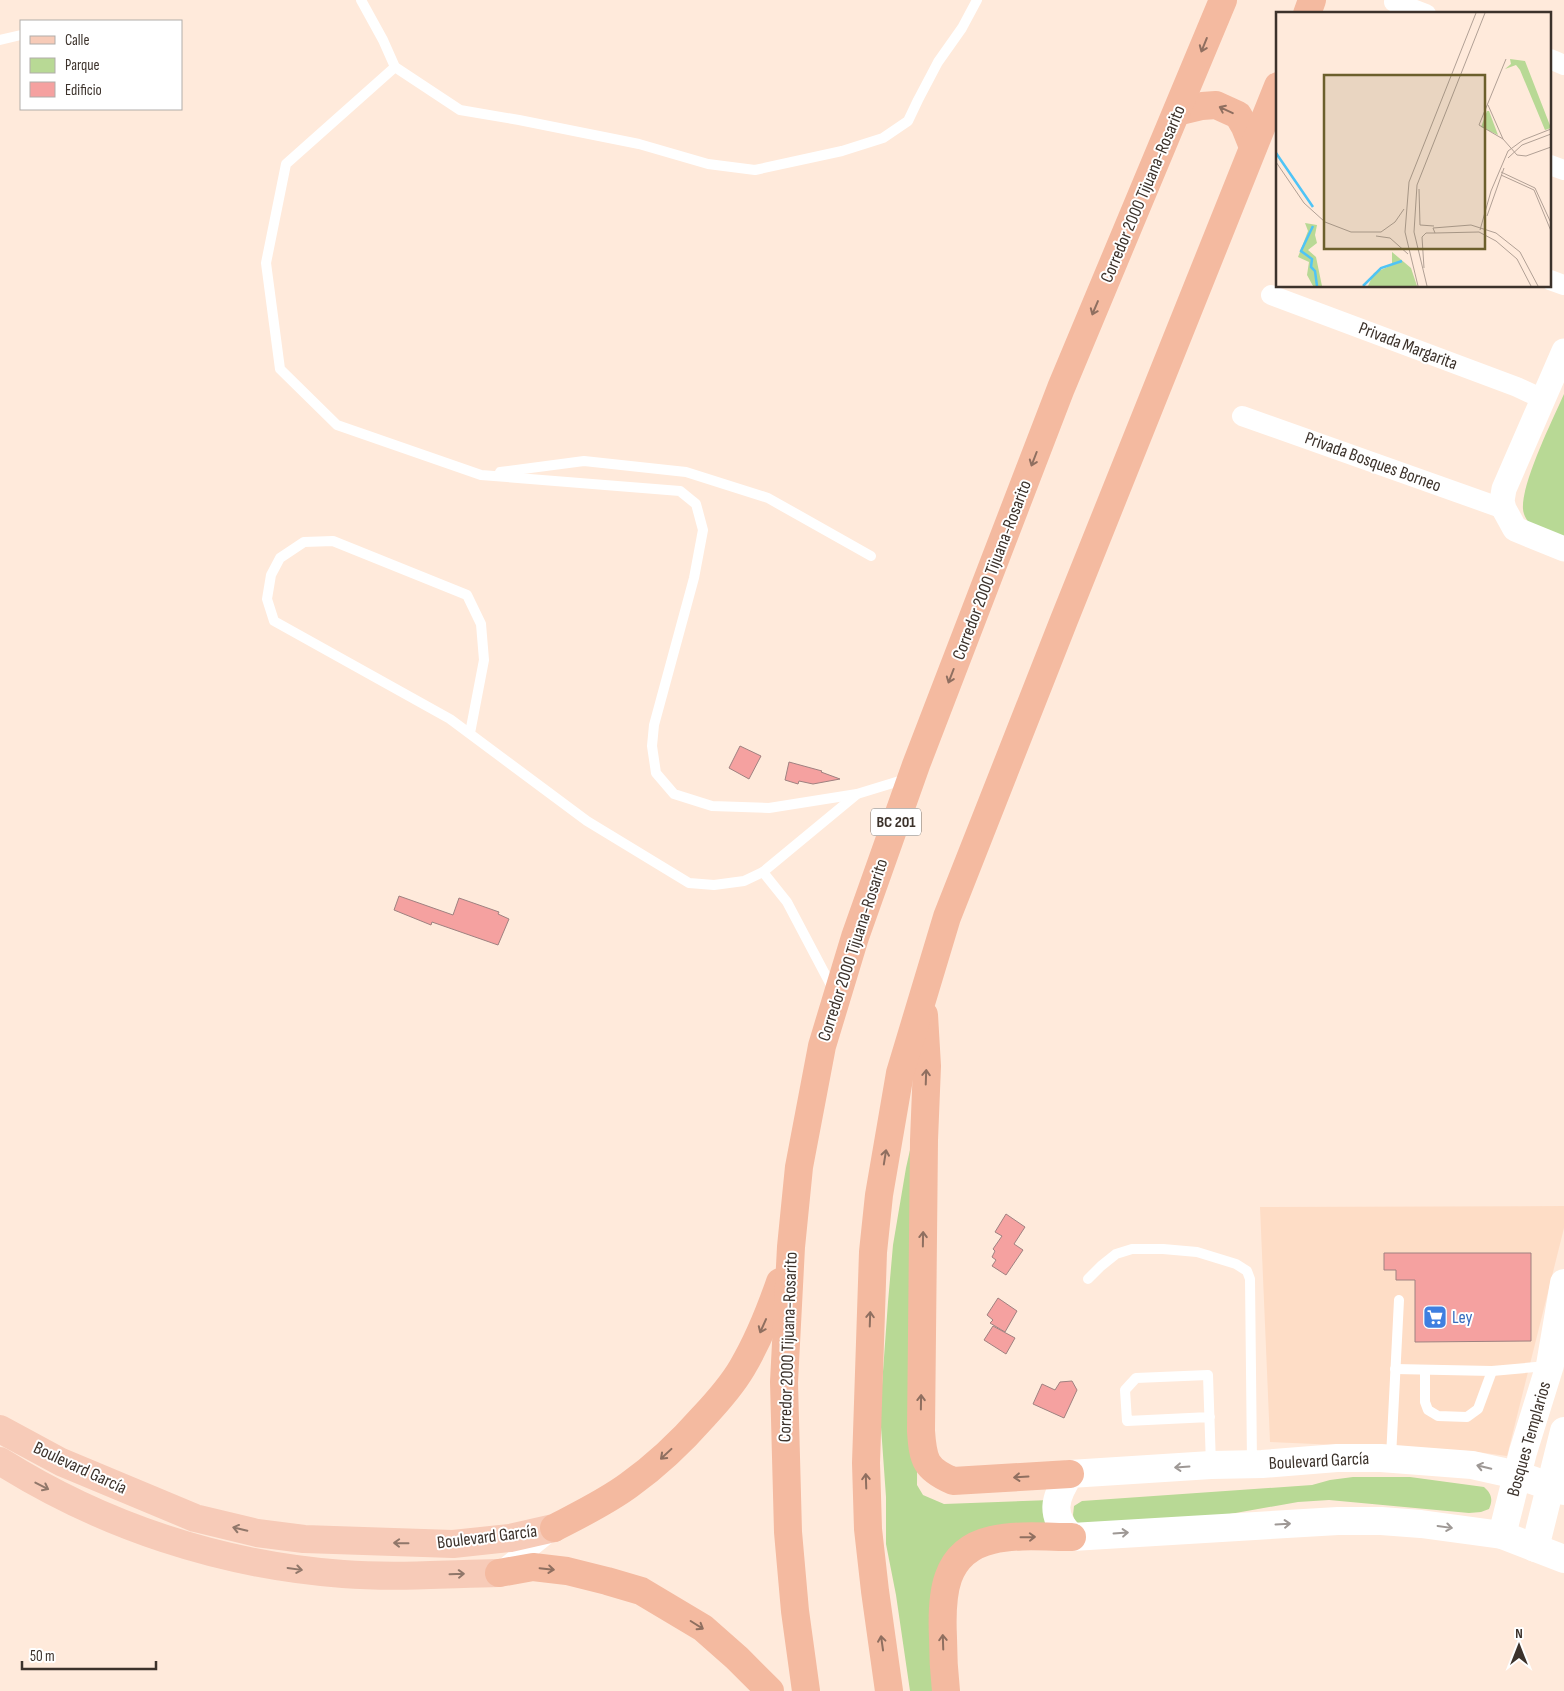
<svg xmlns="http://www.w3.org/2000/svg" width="1564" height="1691" font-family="'Sofia Sans Condensed',sans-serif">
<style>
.built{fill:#feddc6}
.green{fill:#b8d995}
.building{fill:#f5a1a0;stroke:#9f8180}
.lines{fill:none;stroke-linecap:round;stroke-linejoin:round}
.service{stroke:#fff;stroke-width:10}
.minor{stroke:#fff;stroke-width:20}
.tertiary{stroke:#fff;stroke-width:25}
.secondary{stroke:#fff;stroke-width:28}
.primary{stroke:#f7cbb8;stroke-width:28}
.trunk{stroke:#f4baa0;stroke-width:28}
.oneway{stroke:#8f6f60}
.oneway2{stroke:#9e9895}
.oneway3{stroke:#90776a}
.labels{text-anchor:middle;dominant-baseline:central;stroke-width:4;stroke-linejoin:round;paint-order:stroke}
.shield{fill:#fff;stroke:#76706b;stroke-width:1}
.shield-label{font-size:16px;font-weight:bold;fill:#3c322b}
.street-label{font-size:18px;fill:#3c322b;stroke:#fff}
.shop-label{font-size:18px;fill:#366cbe;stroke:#fff;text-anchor:start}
.inset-river{fill:none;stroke:#4fc4f6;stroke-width:2.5}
.inset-road{fill:none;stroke:#b1a095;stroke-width:1}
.view{fill:#6c5f2c;fill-opacity:0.15;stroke:#6c5f2c;stroke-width:2.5}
.inset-edge{fill:none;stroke:#3c322b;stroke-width:2.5}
</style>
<rect width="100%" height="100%" fill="#ffeadb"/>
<!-- built -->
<polygon class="built" points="1564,1206 1564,1228 1507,1456 1470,1451 1270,1442 1260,1207"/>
<!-- green -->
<g class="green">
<path d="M1564 394V541C1549 535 1530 531 1524 514 1516 493 1554 417 1564 394Z"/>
<polygon points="919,1109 917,1485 923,1495 944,1504 1051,1500 1053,1527 963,1540 939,1691 910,1691 896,1595 886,1544 886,1497 880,1413 888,1302 893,1245 906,1168"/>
<path d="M1353 1477H1410L1484 1487C1492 1494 1493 1500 1489 1509L1481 1512 1469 1513 1329 1500 1298 1502 1196 1520 1089 1528 1075 1522 1073 1515 1074 1506 1082 1501 1312 1485 1330 1480Z"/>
</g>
<!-- building -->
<g class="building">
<polygon points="740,746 761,756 749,779 729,768"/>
<polygon points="789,762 822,771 821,772 840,779 813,784 799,781 798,784 785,780"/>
<polygon points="399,896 453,915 459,898 499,912 498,914 509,919 498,945 432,922 431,925 394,910"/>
<polygon points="1006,1214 1025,1227 1014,1244 1023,1250 1006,1275 992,1266 996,1260 992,1257 995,1251 993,1249 1002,1236 995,1232"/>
<polygon points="1384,1253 1531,1253 1531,1341 1415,1342 1415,1280 1396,1280 1396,1270 1384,1270"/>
<polygon points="998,1298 1017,1311 1005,1332 990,1323 993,1320 987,1315"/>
<polygon points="993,1326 1015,1338 1006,1354 984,1340"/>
<polygon points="1072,1381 1077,1390 1064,1418 1033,1404 1042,1384 1055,1390 1060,1382"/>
</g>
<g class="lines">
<!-- service -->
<g class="service">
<polyline points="361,0 383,40 395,67 460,110 519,120 639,144 708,164 755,170 842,151 883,138 908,121 918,100 938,62 962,28 977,0"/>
<polyline points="0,40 21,35"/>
<polyline points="395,67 286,164 266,263 280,369 337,425 481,475 680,491 696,504 703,530 694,578 654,725 652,746 656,773 674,794 712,806 769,808 857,794 906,779"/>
<polyline points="500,472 584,461 686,472 768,498 871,556"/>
<polyline points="470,733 484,660 481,624 467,595 333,541 304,542 280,558 271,575 267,599 274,621 450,719 587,821 689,883 714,885 744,881 763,872 856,795"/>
<polyline points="763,872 787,902 834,991"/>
<polyline points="1088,1279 1101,1266 1116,1254 1132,1249 1163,1249 1197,1252 1236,1264 1247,1271 1250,1279 1252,1463"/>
<polyline points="1395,1369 1492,1371 1547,1366"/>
<polyline points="1425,1370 1425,1402 1428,1410 1438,1416 1467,1417 1478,1409 1492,1371"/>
<polyline points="1210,1417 1127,1421 1125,1390 1136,1378 1208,1375 1211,1465"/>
<polyline points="1391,1457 1399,1300"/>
</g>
<!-- minor -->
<g class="minor">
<polyline points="1394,2 1426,14"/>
<polyline points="1550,59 1564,65"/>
<polyline points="1550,165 1564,170"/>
<polyline points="1550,280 1564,285"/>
<polyline points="1271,295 1517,387 1543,399"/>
<polyline points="1242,416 1504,509"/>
<polyline points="501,1571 552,1530"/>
</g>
<!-- tertiary -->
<polyline class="tertiary" points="1564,351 1504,489 1502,501 1504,509 1515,529 1564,549"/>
<!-- secondary -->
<g class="secondary">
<path d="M1564 1491 1517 1475 1472 1465 1381 1458H1337L1262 1464 1211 1465 1070 1474C1054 1498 1049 1516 1072 1537L1338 1521H1381L1421 1524 1502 1535 1564 1559"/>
<polyline points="1502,1535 1523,1452 1550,1365 1564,1283"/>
<polyline points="1535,1548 1564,1431"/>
</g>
<!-- primary -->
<g class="primary">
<polyline points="0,1429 61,1462 195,1518 257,1533 304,1539 453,1544 510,1538 554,1528"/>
<path d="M0 1461C103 1526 221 1565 343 1574 395 1578 447 1574 499 1573"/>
</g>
<!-- trunk -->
<g class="trunk">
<polyline points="1307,14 1312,0"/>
<polyline points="1177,112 1202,106 1216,105 1238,115 1245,127 1253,147"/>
<path d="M924 1015 927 1066 924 1140 921 1431C923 1460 925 1469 953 1481L1070 1474"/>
<path d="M554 1528C579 1515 606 1502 629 1485 657 1465 682 1441 704 1416 718 1401 732 1385 742 1368 758 1341 770 1311 780 1282"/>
<polyline points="499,1573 533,1567 567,1571 607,1581 641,1591 703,1628 737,1658 770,1691"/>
<polyline points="806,1691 795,1611 788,1532 784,1382 791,1247 799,1167 822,1046 855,937 916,765 1061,388 1223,0"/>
<polyline points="889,1691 875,1591 868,1529 866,1463 873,1252 879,1195 900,1073 947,917 1064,620 1278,86"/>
<path d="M946 1691C944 1673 943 1656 943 1638 941 1596 943 1551 992 1540 1018 1534 1047 1537 1072 1537"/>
</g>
</g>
<!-- one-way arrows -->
<defs><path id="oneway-shaft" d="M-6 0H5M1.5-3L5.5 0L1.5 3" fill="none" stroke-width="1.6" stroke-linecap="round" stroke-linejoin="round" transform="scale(1.25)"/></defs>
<g class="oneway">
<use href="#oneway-shaft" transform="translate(1204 45) rotate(112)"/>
<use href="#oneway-shaft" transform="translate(1226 110) rotate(-155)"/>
<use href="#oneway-shaft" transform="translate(1095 308) rotate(113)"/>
<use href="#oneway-shaft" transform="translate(1034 459) rotate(111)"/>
<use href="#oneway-shaft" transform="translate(951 676) rotate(111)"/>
<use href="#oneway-shaft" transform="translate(926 1077) rotate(-88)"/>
<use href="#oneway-shaft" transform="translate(885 1157) rotate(-81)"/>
<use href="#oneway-shaft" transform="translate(923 1239) rotate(-89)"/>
<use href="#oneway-shaft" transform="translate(870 1319) rotate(-88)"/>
<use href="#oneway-shaft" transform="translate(763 1326) rotate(114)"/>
<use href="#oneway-shaft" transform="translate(921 1402) rotate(-89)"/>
<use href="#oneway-shaft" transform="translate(666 1454) rotate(137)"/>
<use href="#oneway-shaft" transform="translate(1021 1477) rotate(176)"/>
<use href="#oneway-shaft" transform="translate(866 1481) rotate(-92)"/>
<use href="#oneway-shaft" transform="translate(1028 1537) rotate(-1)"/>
<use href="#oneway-shaft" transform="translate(547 1569) rotate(6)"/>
<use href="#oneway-shaft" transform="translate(697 1625) rotate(32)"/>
<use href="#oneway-shaft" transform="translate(943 1642) rotate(-92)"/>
<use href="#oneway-shaft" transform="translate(882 1643) rotate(-98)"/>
</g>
<g class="oneway2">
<use href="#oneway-shaft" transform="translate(1182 1467) rotate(176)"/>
<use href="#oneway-shaft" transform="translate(1484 1467) rotate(-167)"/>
<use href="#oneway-shaft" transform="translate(1283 1524) rotate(-3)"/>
<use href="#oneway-shaft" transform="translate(1445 1527) rotate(8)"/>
<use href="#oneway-shaft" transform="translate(1121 1533) rotate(-4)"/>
</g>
<g class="oneway3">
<use href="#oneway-shaft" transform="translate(42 1486) rotate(27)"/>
<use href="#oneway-shaft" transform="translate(240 1529) rotate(-167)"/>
<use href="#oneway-shaft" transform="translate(401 1543) rotate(-179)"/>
<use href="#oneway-shaft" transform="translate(295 1569) rotate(8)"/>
<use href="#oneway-shaft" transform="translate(457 1574) rotate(-2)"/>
</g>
<!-- icons -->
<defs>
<g id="supermarket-square" transform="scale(1.25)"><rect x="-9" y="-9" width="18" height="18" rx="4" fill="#3f7fe0" stroke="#fff"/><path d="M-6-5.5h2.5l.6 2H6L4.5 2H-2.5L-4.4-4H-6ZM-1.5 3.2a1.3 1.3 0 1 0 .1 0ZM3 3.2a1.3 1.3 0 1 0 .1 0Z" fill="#fff"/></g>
</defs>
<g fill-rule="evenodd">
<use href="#supermarket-square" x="1435" y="1317"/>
</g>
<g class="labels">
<!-- shield labels -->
<rect class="shield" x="871" y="808.5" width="50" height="27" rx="4"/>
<g class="shield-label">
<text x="896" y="822">BC 201</text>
</g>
<!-- street labels -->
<g class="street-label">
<text transform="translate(1143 194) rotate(-67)">Corredor 2000 Tijuana-Rosarito</text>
<text transform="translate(1408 346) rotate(21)">Privada Margarita</text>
<text transform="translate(1373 462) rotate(20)">Privada Bosques Borneo</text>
<text transform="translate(992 570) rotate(-69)">Corredor 2000 Tijuana-Rosarito</text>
<text transform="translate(853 950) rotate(-72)">Corredor 2000 Tijuana-Rosarito</text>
<text transform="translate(788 1347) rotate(-88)">Corredor 2000 Tijuana-Rosarito</text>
<text transform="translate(1529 1439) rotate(-74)">Bosques Templarios</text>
<text transform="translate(1319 1461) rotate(-3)">Boulevard García</text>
<text transform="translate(80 1468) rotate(25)">Boulevard García</text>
<text transform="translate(487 1537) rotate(-7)">Boulevard García</text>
</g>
<!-- shop labels -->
<g class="shop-label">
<text x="1452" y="1317">Ley</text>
</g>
</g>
<!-- overview -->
<g transform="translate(1276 12)">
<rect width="275" height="275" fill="#ffeadb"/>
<path d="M234 47 249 49 275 116 269 118 244 58 240 53 229 57 235 52ZM211 99H213L222 123 205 115ZM29 211 41 213 39 223 41 231 32 238 40 245 46 274H37L31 263 33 250 22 245 32 219ZM116 240 135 256 141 274H92L98 261 116 253Z" fill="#b8d995"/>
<path class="inset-river" d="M0 141 37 195M37 214 25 239 36 247 35 255 39 259 41 274M87 274 105 256 126 249"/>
<path class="inset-road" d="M212 93 227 127 241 143 250 144 275 135M227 127 203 113 230 47M232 146 246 133 275 122M0 150 28 191 49 210 75 220H105M225 160 259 176 275 211M225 163 258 178 275 219M143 177 144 213 158 214M211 204 228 156M204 218 215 179 232 139 247 128 275 117M105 220 119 210 128 197M100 224 114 226 132 242M148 256 146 225 150 221H159M142 274 129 220 133 170 200 1M151 274 138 220 141 173 209 1M255 274 241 247 220 229 203 220 159 221 157 216 195 213 220 221 244 240 262 274"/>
<path class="view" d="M48 63H209V237H48Z"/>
<rect width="275" height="275" class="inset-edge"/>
</g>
<!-- legend -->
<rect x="20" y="20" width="162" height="90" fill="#ffffff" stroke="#b1adaa"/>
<rect x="30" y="36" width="25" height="8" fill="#f7cbb8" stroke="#b1adaa"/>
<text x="65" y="45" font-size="15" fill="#3c322b">Calle</text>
<rect x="30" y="58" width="25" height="15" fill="#b8d995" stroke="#b1adaa"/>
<text x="65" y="70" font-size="15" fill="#3c322b">Parque</text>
<rect x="30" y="82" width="25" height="15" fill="#f5a1a0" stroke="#b1adaa"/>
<text x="65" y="95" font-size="15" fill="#3c322b">Edificio</text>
<!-- north arrow -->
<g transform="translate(1519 1646)" stroke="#ffffff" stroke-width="4" paint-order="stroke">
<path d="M0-4L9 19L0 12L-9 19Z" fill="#3c322b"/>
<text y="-8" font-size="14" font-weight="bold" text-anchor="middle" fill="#3c322b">N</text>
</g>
<!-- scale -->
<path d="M22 1661v8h134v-8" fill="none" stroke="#3c322b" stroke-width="2.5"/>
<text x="30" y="1661" font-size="15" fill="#3c322b" stroke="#ffffff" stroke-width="4" paint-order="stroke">50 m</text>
</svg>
